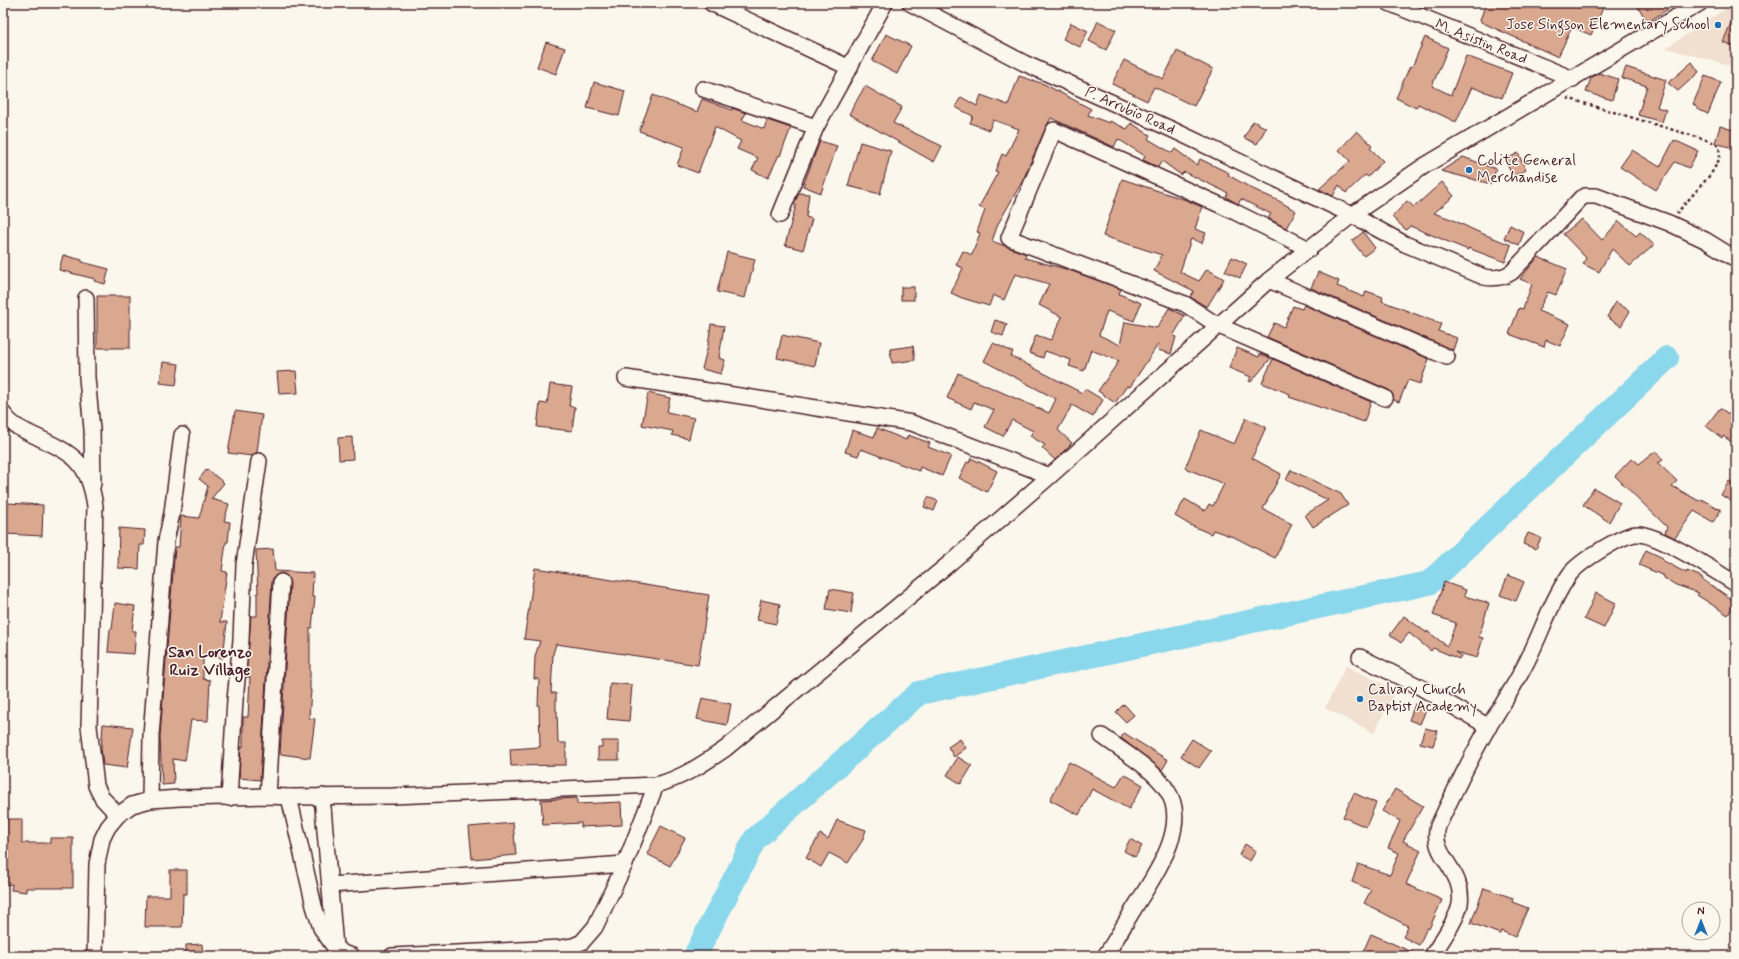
<svg xmlns="http://www.w3.org/2000/svg" width="1739" height="959" font-family="Mynerve,sans-serif">
<style>
.built{fill:#f1dfd0}
.lines{fill:none;stroke-linecap:round;stroke-linejoin:round}
.river{stroke:#8bd7eb;stroke-width:24}
.building{fill:#daa78f;stroke:#4a1f2b}
.minor-casing{stroke:#4a1f2b;stroke-width:18}
.path{stroke:#4a1f2b;stroke-width:2.5;stroke-dasharray:3 3;stroke-linecap:butt}
.minor{stroke:#fbf7ec;stroke-width:15}
.poi-dot{fill:#1f6fb2;stroke:#fbf7ec;stroke-width:1.5}
.labels{text-anchor:middle;dominant-baseline:central;stroke-width:3;stroke-linejoin:round;paint-order:stroke}
.poi-label{font-size:15px;fill:#4a1f2b;stroke:#fbf7ec;text-anchor:start}
.street-label{font-size:15px;fill:#4a1f2b;stroke:#fbf7ec}
.neighbourhood-label{font-size:16px;font-weight:bold;fill:#4a1f2b;stroke:#fbf7ec}
</style>
<rect width="100%" height="100%" fill="#fbf7ec"/>
<filter id="ink" filterUnits="userSpaceOnUse"><feTurbulence type="fractalNoise" baseFrequency=".025" numOctaves="2"/><feDisplacementMap in="SourceGraphic" scale="8" xChannelSelector="R" yChannelSelector="G"/><feConvolveMatrix kernelMatrix="1 2 1 2 8 2 1 2 1" color-interpolation-filters="sRGB"/></filter>
<g filter="url(#ink)">
<!-- built -->
<g class="built">
<polygon points="1734,3 1736,3 1736,67 1666,48"/>
<polygon points="1346,666 1396,690 1374,733 1325,708"/>
</g>
<g class="lines">
<!-- river -->
<polyline class="river" points="695,956 755,839 919,693 1429,583 1667,358"/>
</g>
<!-- building -->
<g class="building">
<polygon points="1486,3 1592,3 1603,8 1591,35 1572,27 1558,57 1481,22 1480,20"/>
<polygon points="1635,3 1677,3 1648,22"/>
<polygon points="1736,11 1736,47 1723,42"/>
<polygon points="1098,21 1116,30 1106,50 1089,41"/>
<polygon points="1071,23 1088,31 1080,47 1063,39"/>
<polygon points="886,34 911,46 897,74 872,61"/>
<polygon points="1425,37 1448,48 1432,86 1451,95 1466,56 1512,73 1502,98 1472,87 1456,122 1418,104 1416,108 1396,98 1410,66 1412,67"/>
<polygon points="546,42 565,48 556,74 537,67"/>
<polygon points="1177,51 1213,69 1194,106 1154,87 1147,101 1112,84 1124,60 1163,79"/>
<polygon points="1692,62 1699,72 1678,91 1668,83"/>
<polygon points="1626,67 1666,80 1657,107 1666,110 1662,122 1638,115 1647,86 1622,78"/>
<polygon points="1599,73 1618,79 1612,100 1586,92 1591,78"/>
<polygon points="1019,76 1044,84 1091,109 1088,115 1109,123 1110,121 1127,129 1131,123 1150,135 1148,139 1172,153 1175,149 1197,165 1200,159 1229,173 1228,175 1253,189 1279,201 1296,211 1286,228 1268,218 1271,214 1241,199 1238,204 1226,197 1228,193 1184,172 1181,175 1162,161 1158,167 1143,160 1145,156 1118,139 1114,147 1051,118 1046,127 1022,182 998,224 992,241 1026,254 1025,258 1069,270 1121,289 1119,294 1141,303 1134,321 1107,311 1099,335 1120,345 1125,322 1157,328 1169,308 1185,316 1173,336 1176,337 1171,354 1158,350 1159,343 1130,387 1127,386 1115,403 1098,391 1119,361 1091,350 1084,371 1069,366 1071,360 1045,351 1043,358 1029,353 1036,335 1051,340 1062,317 1039,305 1049,284 1015,274 1004,300 993,295 989,306 962,298 951,293 963,268 956,265 963,251 972,255 980,233 977,232 985,210 979,207 998,172 995,171 1002,154 1006,156 1019,129 993,120 989,130 970,123 973,116 955,107 961,97 977,106 981,95 1008,105"/>
<polygon points="1705,76 1721,82 1708,114 1701,111 1693,104"/>
<polygon points="594,82 625,91 619,116 587,108"/>
<polygon points="865,86 902,107 893,123 942,146 934,162 849,114"/>
<polygon points="653,95 697,112 702,99 732,110 732,108 746,113 742,120 764,129 767,120 791,128 780,156 779,155 768,178 752,170 758,158 737,149 741,141 715,127 698,173 677,165 684,147 639,131"/>
<polygon points="1253,121 1266,128 1257,144 1244,138"/>
<polygon points="1720,126 1736,131 1736,149 1715,143"/>
<polygon points="1357,131 1372,145 1370,148 1383,161 1368,177 1365,175 1346,193 1339,185 1333,196 1319,189 1350,161 1339,150"/>
<polygon points="1674,140 1698,151 1689,168 1675,162 1656,190 1620,167 1632,150 1660,167"/>
<polygon points="820,141 837,146 821,193 803,186"/>
<polygon points="860,142 891,151 880,194 848,186"/>
<polygon points="1518,153 1526,170 1516,175 1512,175 1505,160"/>
<polygon points="1463,157 1496,169 1491,184 1441,171"/>
<polygon points="1122,179 1186,200 1202,207 1195,229 1206,233 1202,243 1191,239 1180,272 1199,281 1207,269 1224,279 1207,307 1190,297 1194,291 1154,271 1162,255 1103,236"/>
<polygon points="1442,182 1454,196 1434,213 1451,219 1476,231 1511,245 1505,262 1468,248 1468,250 1410,226 1406,230 1392,217 1407,201 1414,207"/>
<polygon points="799,193 809,194 806,217 812,219 803,250 785,245 796,205 794,204"/>
<polygon points="1582,219 1602,240 1619,221 1636,236 1640,232 1654,245 1630,266 1612,249 1599,272 1583,264 1586,258 1563,234"/>
<polygon points="1510,225 1524,232 1519,245 1504,238"/>
<polygon points="1363,232 1375,248 1364,256 1352,241"/>
<polygon points="727,252 755,259 745,298 717,292"/>
<polygon points="63,255 82,260 82,262 109,269 105,284 94,281 95,279 59,270"/>
<polygon points="1232,257 1247,264 1240,278 1225,271"/>
<polygon points="1538,257 1567,269 1556,295 1548,292 1538,311 1570,324 1560,346 1546,340 1544,347 1509,334 1519,308 1523,309 1532,284 1520,279"/>
<polygon points="1318,272 1339,281 1337,286 1364,297 1366,291 1383,297 1382,301 1441,324 1438,331 1457,338 1453,350 1311,288"/>
<rect x="901" y="287" width="13" height="13"/>
<rect x="97" y="296" width="33" height="52"/>
<polygon points="1616,302 1630,311 1621,326 1607,317"/>
<polygon points="1304,305 1429,359 1420,384 1408,380 1399,402 1394,400 1392,393 1389,390 1267,337 1274,323 1284,327 1293,306 1302,309"/>
<polygon points="995,320 1007,324 1003,336 991,332"/>
<polygon points="711,324 724,326 719,358 725,360 721,374 702,369 708,345"/>
<polygon points="782,335 819,343 815,366 777,358"/>
<polygon points="993,343 1013,352 1011,356 1082,393 1085,389 1103,400 1093,417 1072,405 1058,430 1072,443 1055,460 1042,448 1045,445 1030,436 1033,431 1012,420 1003,436 985,427 994,410 974,402 971,409 947,398 958,373 1049,413 1056,399 984,361"/>
<polygon points="913,346 915,360 892,363 890,349"/>
<polygon points="1237,348 1259,357 1260,354 1271,358 1251,382 1249,381 1251,377 1229,368"/>
<polygon points="1273,359 1371,402 1364,422 1289,397 1290,394 1262,383"/>
<polygon points="163,362 179,364 176,385 160,383"/>
<polygon points="296,371 298,393 279,394 277,372"/>
<polygon points="550,384 572,387 569,406 575,407 572,431 537,427 540,403 547,404"/>
<polygon points="648,393 670,398 667,412 694,418 689,439 672,435 673,431 642,425"/>
<polygon points="1720,408 1736,419 1736,445 1723,436 1722,438 1706,426"/>
<polygon points="235,411 262,415 257,452 252,456 228,453"/>
<polygon points="1246,418 1266,427 1252,458 1281,474 1263,509 1292,524 1275,558 1236,538 1213,530 1211,534 1190,525 1175,516 1185,499 1205,511 1209,504 1213,506 1224,484 1185,468 1201,430 1234,444"/>
<polygon points="877,428 906,440 908,435 930,443 928,447 951,456 942,476 920,467 919,471 861,449 858,456 845,452 852,430 874,437"/>
<polygon points="352,437 353,459 339,460 338,438"/>
<polygon points="1656,451 1663,460 1658,463 1677,481 1672,486 1699,501 1701,499 1721,510 1713,522 1694,511 1675,538 1665,533 1667,527 1615,476 1632,458 1639,464"/>
<polygon points="971,458 997,471 987,492 959,478 967,462 969,463"/>
<polygon points="207,469 224,483 211,499 229,504 224,521 230,522 228,542 226,542 222,571 227,572 220,622 227,622 223,658 203,656 203,679 210,680 208,721 191,720 185,761 173,759 174,784 162,785 160,736 175,547 179,547 181,516 199,518 208,486 199,479"/>
<polygon points="1291,470 1341,494 1348,505 1313,527 1305,515 1328,500 1286,480"/>
<polygon points="1729,481 1736,485 1736,493 1731,501 1721,495"/>
<polygon points="1594,488 1620,503 1609,522 1583,505"/>
<polygon points="928,497 938,501 934,511 924,507"/>
<polygon points="7,503 43,505 42,536 5,534"/>
<polygon points="119,528 145,530 144,545 140,545 139,569 118,568"/>
<polygon points="1528,533 1541,538 1536,549 1523,544"/>
<polygon points="273,549 275,571 313,573 312,597 315,597 312,628 310,628 310,690 311,690 309,718 315,719 310,758 280,754 290,583 286,575 281,573 274,577 272,581 260,780 239,778 241,747 243,747 243,717 248,717 250,677 246,677 251,616 257,616 257,593 258,593 256,550"/>
<polygon points="1646,550 1663,558 1662,560 1686,573 1687,571 1702,577 1702,579 1736,602 1728,615 1697,595 1699,593 1676,585 1664,578 1664,576 1639,565"/>
<polygon points="535,568 709,595 698,665 556,644 553,654 551,693 556,693 556,711 557,711 558,743 566,743 566,765 511,766 510,749 540,747 539,706 538,706 539,679 534,679 535,656 540,641 524,639"/>
<polygon points="1508,575 1524,582 1516,601 1500,595"/>
<polygon points="1444,582 1466,590 1464,596 1489,603 1479,637 1483,638 1477,658 1455,652 1461,656 1459,659 1433,648 1431,651 1409,633 1401,643 1390,635 1404,616 1427,633 1427,631 1447,646 1456,623 1433,615"/>
<polygon points="830,589 854,593 851,613 826,609"/>
<polygon points="1596,593 1616,603 1604,628 1584,619"/>
<polygon points="761,600 780,604 776,624 757,620"/>
<polygon points="115,603 135,606 132,631 136,631 134,654 108,652 110,629 112,629"/>
<polygon points="610,683 632,685 629,721 607,719"/>
<polygon points="702,698 731,704 727,725 697,719"/>
<polygon points="1124,704 1134,715 1126,722 1116,712"/>
<polygon points="1415,704 1427,708 1420,724 1409,720"/>
<polygon points="103,724 133,727 127,768 103,765 101,748"/>
<polygon points="1425,728 1438,731 1433,746 1420,743"/>
<polygon points="1124,733 1168,760 1162,770 1121,738"/>
<polygon points="960,739 966,748 954,757 948,747"/>
<polygon points="1192,739 1211,751 1199,768 1181,756"/>
<polygon points="602,741 619,741 619,760 598,760 598,747 602,747"/>
<polygon points="958,757 972,766 961,784 947,775"/>
<polygon points="1069,762 1116,787 1124,774 1143,785 1129,809 1092,789 1079,815 1050,800"/>
<polygon points="1395,789 1423,806 1403,841 1421,850 1406,884 1442,900 1429,929 1427,928 1419,945 1403,937 1408,926 1364,903 1371,890 1352,882 1358,864 1390,875 1399,853 1388,848 1400,821 1382,811"/>
<polygon points="1354,793 1376,803 1366,827 1343,817"/>
<polygon points="577,798 577,804 621,802 622,825 581,827 581,823 543,825 541,800"/>
<polygon points="3,819 22,819 22,843 50,843 50,838 73,838 73,888 26,888 26,892 11,890 12,884 3,885"/>
<polygon points="837,820 866,830 862,841 848,863 829,853 821,867 806,858 820,834 828,839"/>
<polygon points="513,823 516,855 472,859 469,827"/>
<polygon points="661,826 685,838 670,866 647,854"/>
<polygon points="1130,839 1142,846 1135,857 1124,851"/>
<polygon points="1245,844 1256,851 1250,861 1239,855"/>
<polygon points="170,870 187,870 187,894 183,894 182,927 145,927 146,896 170,896"/>
<polygon points="1484,888 1513,898 1512,902 1528,908 1515,937 1501,931 1500,934 1471,923"/>
<polygon points="1371,934 1421,956 1373,956 1363,952"/>
<polygon points="202,944 203,956 186,956 186,945"/>
</g>
<g class="lines">
<!-- minor casing -->
<g class="minor-casing">
<g id="minor">
<polyline points="711,3 850,68"/>
<path d="M910 3 1024 63 1173 130 1352 215 1405 244 1484 277C1495 279 1503 278 1512 272L1581 198 1585 196H1596L1669 223 1705 240 1736 259"/>
<polyline points="1389,3 1573,79"/>
<polyline points="703,89 816,127"/>
<polyline points="780,215 816,127 885,3"/>
<polyline points="1309,249 1231,210 1054,130 1009,238 1185,304 1217,325 1385,398"/>
<polyline points="1269,280 1447,357"/>
<polyline points="86,298 87,378 92,429 93,484"/>
<polyline points="626,378 912,423 1050,476"/>
<path d="M3 413C10 424 19 428 29 433 70 453 88 457 95 506L89 726 96 786 102 798 118 815"/>
<polyline points="1360,657 1420,687 1489,727"/>
<path d="M1102 736C1121 750 1155 770 1167 790 1191 826 1154 876 1135 907 1125 923 1116 940 1105 956"/>
<polyline points="268,796 281,582"/>
<polyline points="322,796 335,947"/>
<polyline points="289,797 314,906 321,928 335,948 345,954 352,956"/>
<polyline points="229,798 235,700 241,640 244,565 259,461"/>
<polyline points="150,800 151,736 166,541 172,513 182,435"/>
<polyline points="330,885 625,864"/>
<path d="M95 956 97 864 102 839 108 827 118 815 132 805 150 800 180 798 268 796 289 797 393 796 656 785C682 778 703 764 725 749L951 562 1050 476 1269 280 1352 215 1424 166 1700 3"/>
<polyline points="392,956 561,948 573,946 582,942 595,927 625,864 656,785"/>
<path d="M1432 956C1440 943 1458 918 1460 904 1465 869 1429 856 1438 826 1454 792 1470 758 1489 726 1501 707 1513 688 1523 669 1540 638 1550 602 1570 574 1579 562 1623 534 1637 534 1657 533 1717 572 1736 584"/>
</g>
</g>
<!-- path -->
<polyline class="path" points="1567,98 1710,141 1719,146 1720,158 1711,174 1677,213"/>
<!-- minor -->
<use href="#minor" class="minor"/>
</g>
</g>
<!-- markers -->
<g class="poi-dot">
<circle cx="1718" cy="25" r="4"/>
<circle cx="1469" cy="170" r="4"/>
<circle cx="1360" cy="699" r="4"/>
</g>
<g class="labels">
<!-- poi labels -->
<g class="poi-label">
<text x="1710" y="25" text-anchor="end">Jose Singson Elementary School</text>
<text x="1477" y="161">Colite General<tspan x="1477" dy="17">Merchandise</tspan></text>
<text x="1368" y="690">Calvary Church<tspan x="1368" dy="17">Baptist Academy</tspan></text>
</g>
<!-- street labels -->
<g class="street-label">
<text transform="translate(1481 42) rotate(22)">M. Asistin Road</text>
<text transform="translate(1130 111) rotate(24)">P. Arrubio Road</text>
</g>
<!-- neighbourhood labels -->
<g class="neighbourhood-label">
<text x="210" y="652">San Lorenzo<tspan x="210" dy="18">Ruiz Village</tspan></text>
</g>
</g>
<!-- margin -->
<rect width="1739" height="959" fill="none" stroke="#fbf7ec" stroke-width="16"/>
<rect x="8" y="8" width="1723" height="943" fill="none" stroke="#4a1f2b" stroke-width="1.5" filter="url(#ink)"/>
<!-- north arrow -->
<g transform="translate(1701 921)"><circle r="19" fill="#fbf7ec" stroke="#b4a19f"/>
<path d="M0-3L7 15L0 10L-7 15Z" fill="#1f6fb2"/>
<text y="-6" font-size="11" font-weight="bold" text-anchor="middle" fill="#4a1f2b">N</text>
</g>
</svg>
